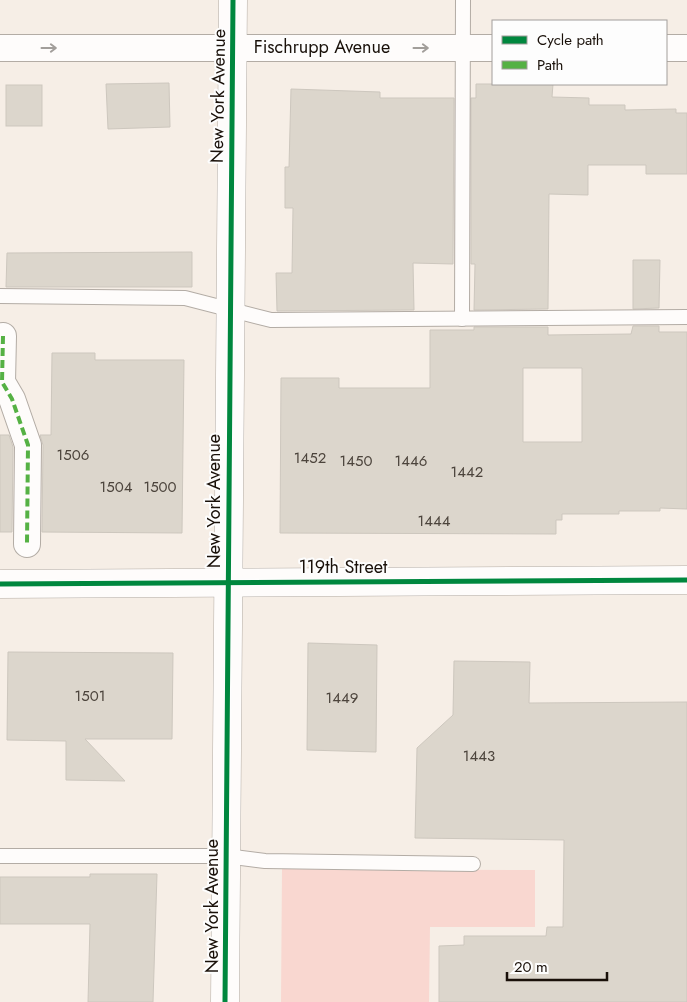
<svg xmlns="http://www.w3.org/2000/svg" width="687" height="1002" font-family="Jost,sans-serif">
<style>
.green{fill:#f9d7d0}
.building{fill:#dcd6cc;stroke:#cdc7be;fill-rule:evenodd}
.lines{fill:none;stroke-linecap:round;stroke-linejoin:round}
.lane-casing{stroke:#b3aca5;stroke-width:16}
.street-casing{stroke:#b3aca5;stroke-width:28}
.secondary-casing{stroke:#b3aca5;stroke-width:29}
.lane{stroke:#fefcfb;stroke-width:14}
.street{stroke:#fefcfb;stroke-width:26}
.secondary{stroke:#fefcfb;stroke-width:28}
.quiet{stroke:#55b144;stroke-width:4;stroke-dasharray:8 4;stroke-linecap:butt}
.cycleway-casing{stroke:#fdfdfd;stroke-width:8}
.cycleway{stroke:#00873e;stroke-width:5}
.oneway{stroke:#a29e9a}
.labels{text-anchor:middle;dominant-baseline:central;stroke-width:4;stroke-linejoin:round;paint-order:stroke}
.number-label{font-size:15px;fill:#4c443c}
.street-label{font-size:18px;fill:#191009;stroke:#fdfdfd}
</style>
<rect width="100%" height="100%" fill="#f6eee6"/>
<!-- green -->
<polygon class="green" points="282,869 535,870 535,927 430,927 429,1002 281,1002"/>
<!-- building -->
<g class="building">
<polygon points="169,83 170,127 108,129 106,84"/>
<polygon points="476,84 553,84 552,97 589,98 589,105 625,105 625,110 676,109 676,113 687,113 687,174 646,174 646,165 588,165 588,195 549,194 548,309 474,310 475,264 471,264 471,98 476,98"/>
<rect x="6" y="85" width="36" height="41"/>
<polygon points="291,89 380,92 380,98 454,98 453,264 413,263 414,310 277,311 276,273 292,273 293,208 285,208 285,167 289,167"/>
<polygon points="192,252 192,287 6,287 7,253"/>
<polygon points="633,260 660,260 659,308 633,309"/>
<path d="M633 326H659V332H687V509L660 508V511H619V514H562V520H556V534L280 533 281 378H339V388H430V330H474V327H548V335L631 334ZM523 368H582V442H523Z"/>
<polygon points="52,353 95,353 95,360 184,360 182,533 42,532 43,445 40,435 51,435"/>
<polygon points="0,435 9,435 13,447 12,532 0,532"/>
<polygon points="308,643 377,645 376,752 307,750"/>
<polygon points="8,652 173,653 172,739 85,739 125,781 66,780 66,741 7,740"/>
<polygon points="454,661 530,662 529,703 687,702 687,1002 439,1002 439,946 464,945 464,936 546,936 547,927 563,927 564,840 415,838 417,748 453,715"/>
<polygon points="90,874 157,874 153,1002 88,1002 90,924 0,924 0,877 90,877"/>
</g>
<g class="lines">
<!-- lane casing -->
<g class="lane-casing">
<g id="lane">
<polyline points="0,296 185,298 271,320 687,317"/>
<polyline points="462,319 463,0"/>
<polyline points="0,856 226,856 265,861 473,864"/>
</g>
</g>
<!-- street casing -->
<g class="street-casing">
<g id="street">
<polyline points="0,48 493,48"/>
<polyline points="666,48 687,48"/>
<polyline points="3,336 2,382 12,399 28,445 27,544"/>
</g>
</g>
<!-- secondary casing -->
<g class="secondary-casing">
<g id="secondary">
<polyline points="0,584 687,580"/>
<polyline points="225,1002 233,0"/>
</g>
</g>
<!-- lane -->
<use href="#lane" class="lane"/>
<!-- street -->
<use href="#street" class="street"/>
<!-- secondary -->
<use href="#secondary" class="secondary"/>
<!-- quiet -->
<polyline class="quiet" points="3,336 2,382 12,399 28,445 27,544"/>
<!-- cycleway casing -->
<g class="cycleway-casing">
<g id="cycleway">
<polyline points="0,584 687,580"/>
<polyline points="225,1002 233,0"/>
</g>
</g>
<!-- cycleway -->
<use href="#cycleway" class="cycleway"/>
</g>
<!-- one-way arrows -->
<defs><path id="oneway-shaft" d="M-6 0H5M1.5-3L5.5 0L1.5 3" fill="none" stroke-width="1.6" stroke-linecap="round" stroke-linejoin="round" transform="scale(1.25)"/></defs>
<g class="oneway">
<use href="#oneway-shaft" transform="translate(49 48)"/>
<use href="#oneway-shaft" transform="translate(421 48)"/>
</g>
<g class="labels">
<!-- number labels -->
<g class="number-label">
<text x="73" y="455">1506</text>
<text x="310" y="458">1452</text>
<text x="356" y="461">1450</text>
<text x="411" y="461">1446</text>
<text x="467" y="472">1442</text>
<text x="116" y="487">1504</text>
<text x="160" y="487">1500</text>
<text x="434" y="521">1444</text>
<text x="90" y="696">1501</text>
<text x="342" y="698">1449</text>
<text x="479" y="756">1443</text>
</g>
<!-- street labels -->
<g class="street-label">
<text x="322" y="47">Fischrupp Avenue</text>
<text transform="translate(218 96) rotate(-89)">New York Avenue</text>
<text transform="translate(214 501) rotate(-90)">New York Avenue</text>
<text x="343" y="567">119th Street</text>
<text transform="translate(212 906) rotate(-90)">New York Avenue</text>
</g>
</g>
<!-- legend -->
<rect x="492" y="20" width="175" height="65" fill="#fdfdfd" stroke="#a29e9b"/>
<rect x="502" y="36" width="25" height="8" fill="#00873e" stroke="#a29e9b"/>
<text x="537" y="45" font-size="15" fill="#191009">Cycle path</text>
<rect x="502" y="61" width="25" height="8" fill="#55b144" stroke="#a29e9b"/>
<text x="537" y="70" font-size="15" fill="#191009">Path</text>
<!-- scale -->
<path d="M507 972v8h100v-8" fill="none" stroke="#191009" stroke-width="2.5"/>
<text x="514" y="972" font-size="15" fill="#191009" stroke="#fdfdfd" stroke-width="4" paint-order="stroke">20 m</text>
</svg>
